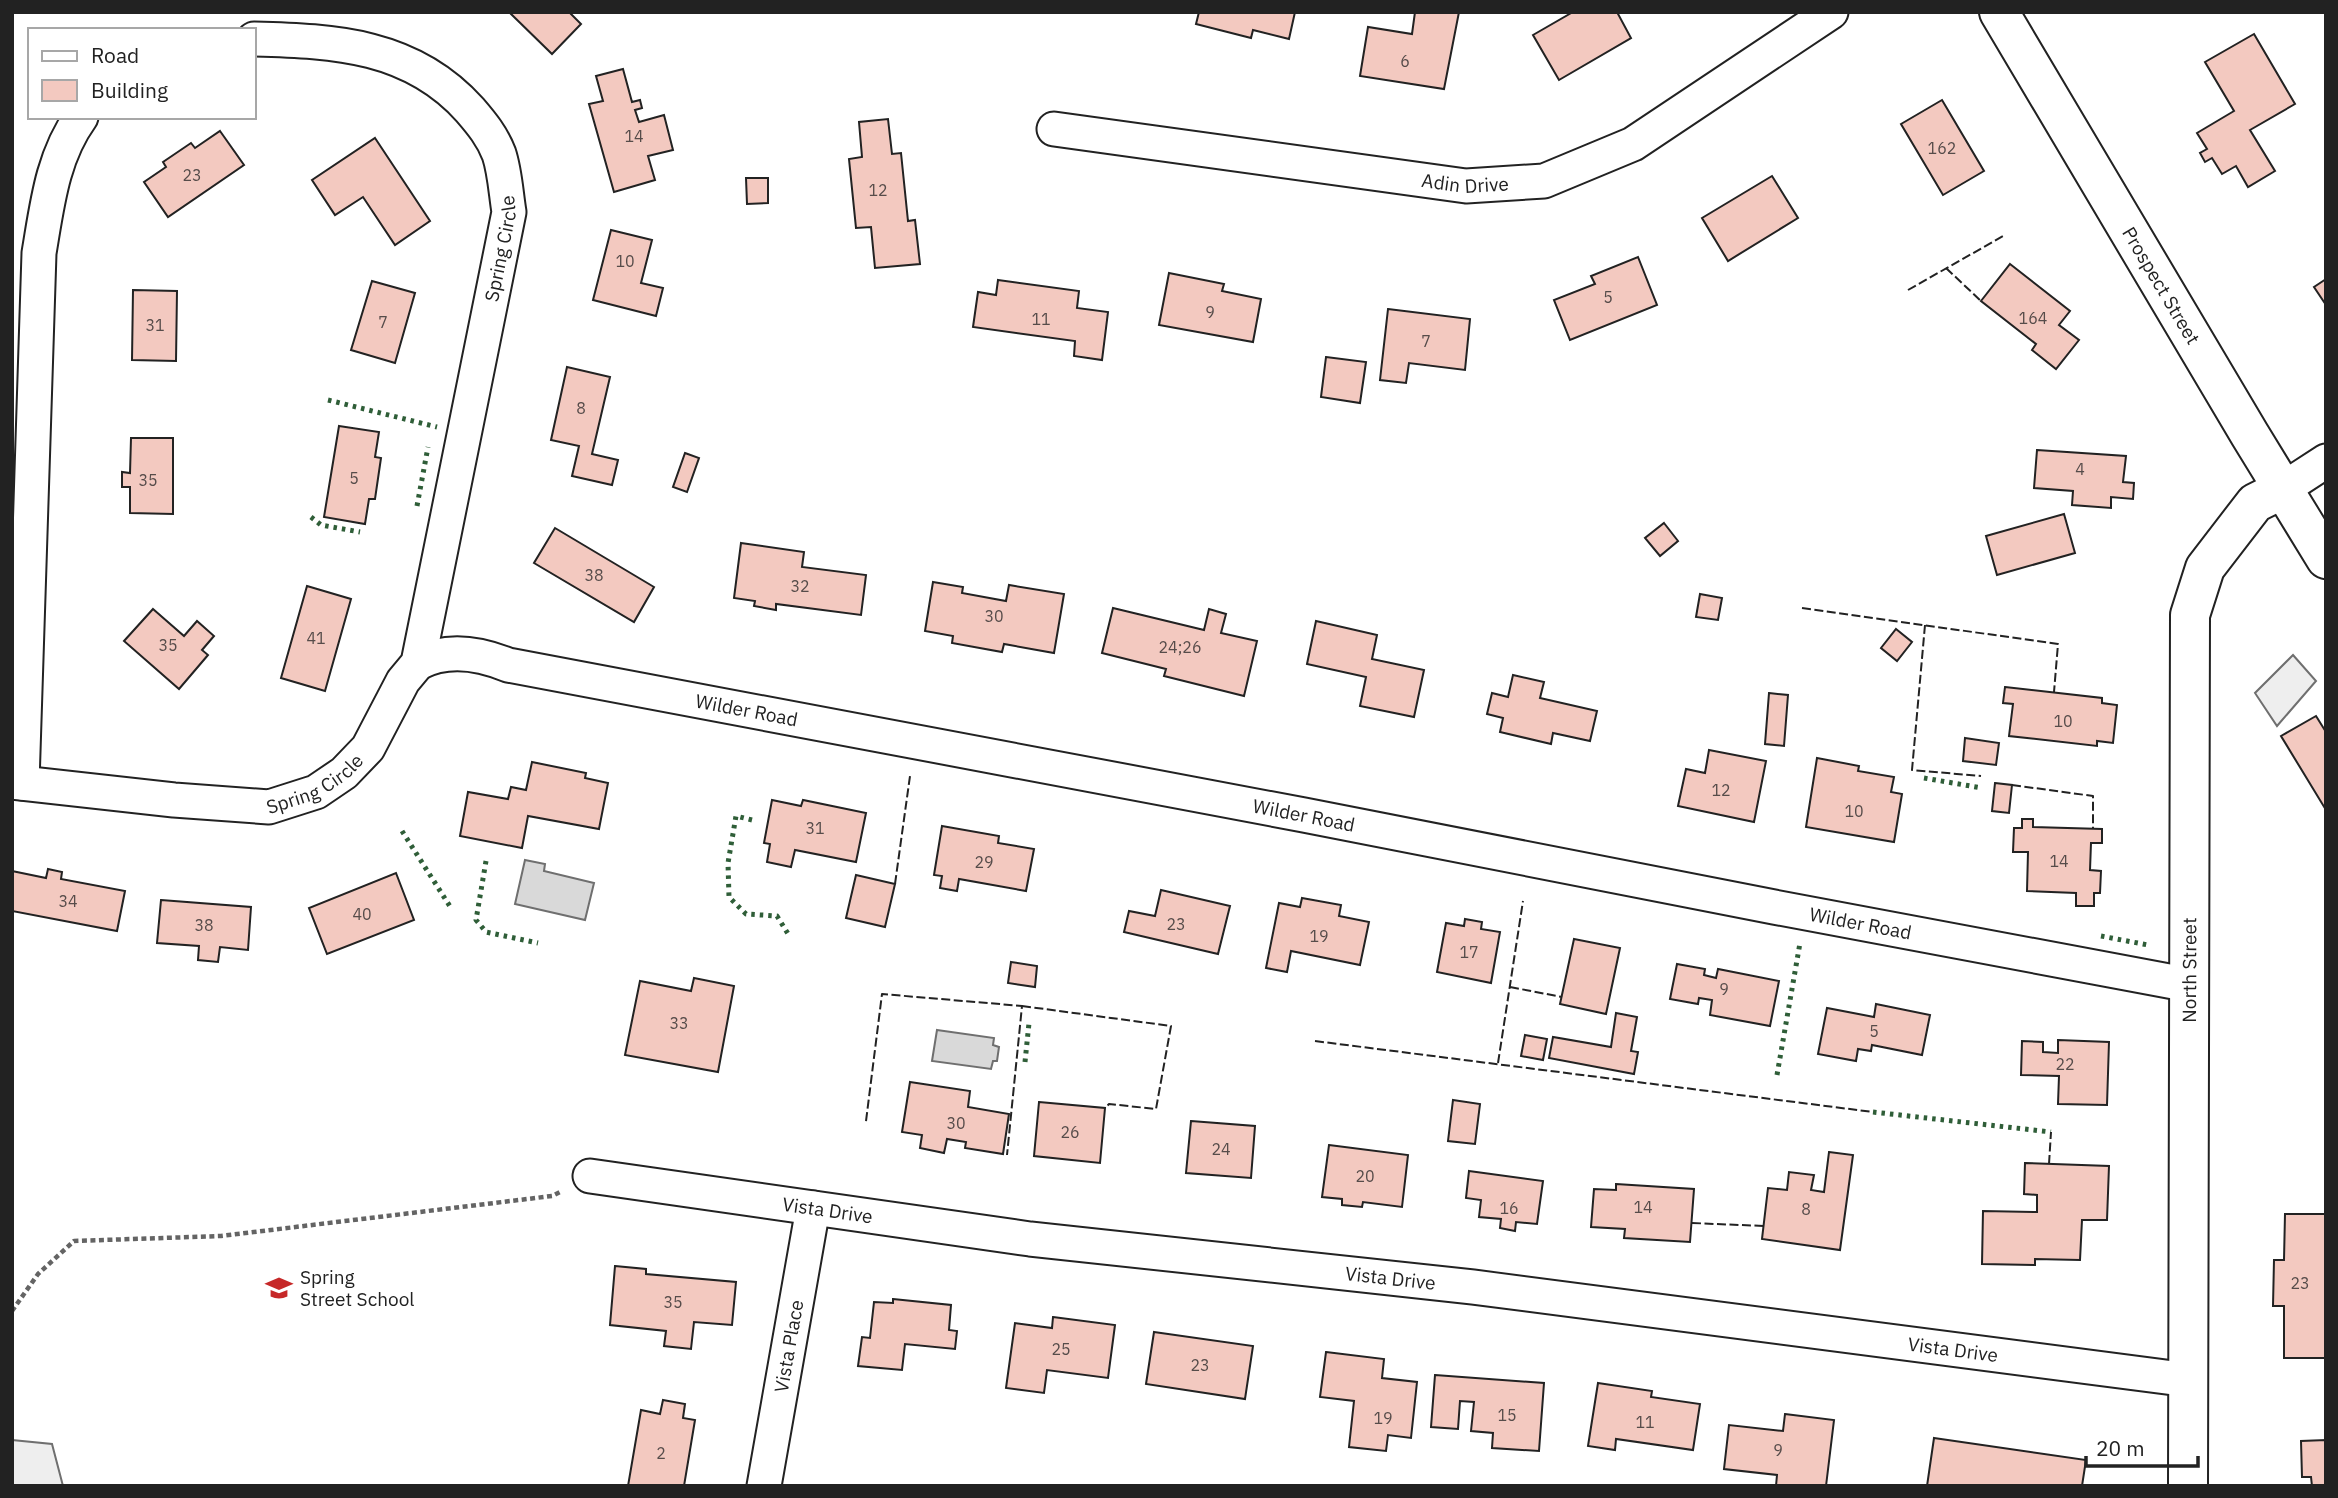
<svg xmlns="http://www.w3.org/2000/svg" width="2338" height="1498" font-family="'IBM Plex Sans',sans-serif">
<style>
.green{fill:#eee;stroke:#6f6f6f;stroke-width:2}
.water{fill:#d9d9d9;stroke:#6f6f6f;stroke-width:2}
.building{fill:#f3c9c0;stroke:#222;stroke-width:2}
.lines{fill:none;stroke-linecap:round;stroke-linejoin:round}
.street-casing{stroke:#222;stroke-width:37}
.secondary-casing{stroke:#222;stroke-width:42}
.path{stroke:#646464;stroke-width:4.5;stroke-dasharray:5 3.5;stroke-linecap:butt}
.street{stroke:#fff;stroke-width:33}
.secondary{stroke:#fff;stroke-width:38}
.hedge{stroke:#2f5e38;stroke-width:5;stroke-dasharray:3.5 5;stroke-linecap:butt}
.fence{stroke:#222;stroke-width:2;stroke-dasharray:9 3.5;stroke-linecap:butt}
.labels{text-anchor:middle;dominant-baseline:central;stroke-width:5;stroke-linejoin:round;paint-order:stroke}
.number-label{font-size:16px;fill:#564c4a}
.street-label{font-size:19px;fill:#222;stroke:#fff}
.poi-label{font-size:19px;fill:#222;stroke:#fff;text-anchor:start}
</style>
<rect width="100%" height="100%" fill="#fff"/>
<!-- green -->
<g class="green">
<polygon points="2293,655 2316,681 2277,726 2255,693"/>
<polygon points="12,1440 52,1444 63,1486 12,1486"/>
</g>
<!-- water -->
<g class="water">
<polygon points="525,860 545,864 544,871 594,883 585,920 515,904"/>
<polygon points="937,1030 994,1038 993,1045 999,1047 997,1061 993,1061 991,1069 932,1061"/>
</g>
<!-- building -->
<g class="building">
<polygon points="509,12 569,12 581,24 552,54"/>
<polygon points="1199,12 1295,12 1289,39 1253,30 1251,38 1196,24"/>
<polygon points="1415,12 1459,12 1444,89 1360,76 1368,27 1412,34"/>
<polygon points="1573,12 1617,12 1631,38 1559,80 1533,35"/>
<polygon points="2254,34 2295,104 2250,130 2275,171 2248,187 2236,166 2222,174 2212,158 2205,162 2200,153 2207,149 2197,133 2234,111 2205,62"/>
<polygon points="623,69 632,102 640,100 642,108 635,110 639,122 664,115 673,150 648,156 655,180 614,192 589,104 603,101 596,76"/>
<polygon points="1942,100 1984,171 1943,195 1901,124"/>
<polygon points="888,119 892,154 901,153 908,221 915,220 920,264 875,268 871,227 856,228 849,159 862,157 859,122"/>
<polygon points="220,131 244,165 168,217 144,182 166,167 163,162 191,143 195,148"/>
<polygon points="375,138 430,221 395,245 363,197 335,215 312,180"/>
<polygon points="1772,176 1798,218 1728,261 1702,218"/>
<polygon points="746,178 768,178 768,203 747,204"/>
<polygon points="611,230 652,240 641,283 663,288 656,316 593,300"/>
<polygon points="1638,257 1657,305 1570,340 1554,300 1595,284 1591,276"/>
<polygon points="2010,264 2070,311 2059,325 2079,340 2056,369 2032,350 2036,344 1981,301"/>
<polygon points="1169,273 1224,284 1222,291 1261,299 1253,342 1159,325"/>
<polygon points="2326,279 2326,305 2314,287"/>
<polygon points="998,280 1079,291 1077,308 1108,312 1102,360 1074,356 1075,341 973,327 978,292 996,295"/>
<polygon points="372,281 415,293 395,363 351,350"/>
<polygon points="133,290 177,291 176,361 132,360"/>
<polygon points="1388,309 1470,319 1465,370 1409,363 1406,383 1380,380"/>
<polygon points="1326,357 1366,362 1360,403 1321,397"/>
<polygon points="567,367 610,377 592,454 618,460 612,485 572,476 579,446 551,440"/>
<polygon points="339,426 379,432 375,457 381,458 375,499 369,499 365,524 324,517"/>
<polygon points="131,438 173,438 173,514 130,513 130,487 122,487 122,472 130,473"/>
<polygon points="2037,450 2126,456 2123,482 2134,483 2133,499 2111,497 2111,508 2072,505 2073,491 2034,488"/>
<polygon points="685,453 699,458 687,492 673,487"/>
<polygon points="2064,514 2075,553 1997,575 1986,536"/>
<polygon points="1664,523 1678,541 1660,556 1645,538"/>
<polygon points="555,528 654,587 634,622 534,563"/>
<polygon points="741,543 804,552 802,567 866,575 861,615 776,604 776,610 754,606 755,601 734,598"/>
<polygon points="933,582 963,587 962,593 1006,601 1009,585 1064,594 1054,653 1004,644 1002,652 952,643 953,636 925,631"/>
<polygon points="307,586 351,599 325,691 281,678"/>
<polygon points="1700,594 1722,598 1718,620 1696,617"/>
<polygon points="1113,608 1204,630 1209,609 1226,614 1221,633 1257,641 1244,696 1164,676 1166,669 1102,653"/>
<polygon points="153,609 184,636 197,621 214,636 202,650 208,655 179,689 124,641"/>
<polygon points="1316,621 1377,635 1372,659 1424,670 1414,717 1360,706 1366,677 1307,664"/>
<polygon points="1896,629 1912,642 1897,661 1881,648"/>
<polygon points="1513,675 1544,682 1540,698 1597,711 1590,741 1553,733 1551,744 1500,732 1503,718 1487,714 1492,693 1508,697"/>
<polygon points="2005,687 2102,698 2102,703 2117,705 2113,743 2097,741 2097,746 2009,736 2013,704 2003,703"/>
<polygon points="1769,693 1788,695 1784,746 1765,744"/>
<polygon points="2316,716 2326,732 2326,810 2281,736"/>
<polygon points="1965,738 1999,743 1996,765 1963,761"/>
<polygon points="1709,750 1766,761 1754,822 1678,806 1686,769 1705,773"/>
<polygon points="1817,758 1859,766 1858,771 1894,777 1891,792 1902,794 1894,842 1806,827"/>
<polygon points="532,762 586,773 585,778 608,783 599,829 528,816 522,848 460,836 468,792 508,799 511,787 526,790"/>
<polygon points="1995,783 2012,785 2009,813 1992,811"/>
<polygon points="772,800 801,806 803,800 866,813 856,862 795,850 791,867 767,862 770,844 764,843"/>
<polygon points="2022,819 2033,819 2033,827 2102,829 2102,843 2091,843 2090,870 2101,871 2100,893 2094,893 2094,906 2076,906 2076,893 2027,891 2028,852 2013,852 2014,828 2022,828"/>
<polygon points="942,826 999,836 998,843 1034,849 1026,891 959,879 957,891 940,888 942,876 934,875"/>
<polygon points="48,869 62,872 61,879 125,891 117,931 12,911 12,871 46,878"/>
<polygon points="396,873 414,920 327,954 309,908"/>
<polygon points="856,875 895,884 885,927 846,918"/>
<polygon points="1161,890 1230,906 1218,954 1124,932 1129,911 1155,916"/>
<polygon points="1302,898 1341,905 1339,916 1369,922 1360,965 1291,951 1287,972 1266,968 1279,903 1300,907"/>
<polygon points="161,900 251,907 248,950 220,947 218,962 198,960 199,946 157,943"/>
<polygon points="1465,919 1482,922 1481,929 1500,932 1491,983 1437,972 1446,923 1464,926"/>
<polygon points="1574,939 1620,948 1606,1014 1560,1004"/>
<polygon points="1011,962 1037,966 1035,987 1008,983"/>
<polygon points="1677,964 1705,969 1704,975 1716,978 1718,969 1779,981 1770,1026 1710,1015 1712,1000 1699,998 1698,1004 1670,999"/>
<polygon points="694,978 734,986 718,1072 625,1055 640,981 691,991"/>
<polygon points="1876,1004 1930,1015 1922,1055 1872,1045 1871,1051 1858,1049 1856,1061 1818,1054 1827,1008 1874,1017"/>
<polygon points="1616,1013 1637,1017 1631,1051 1638,1052 1634,1074 1549,1058 1553,1037 1611,1047"/>
<polygon points="1525,1035 1547,1039 1543,1060 1521,1056"/>
<polygon points="2058,1040 2109,1042 2107,1105 2058,1104 2059,1076 2021,1075 2022,1041 2043,1042 2043,1052 2058,1053"/>
<polygon points="910,1082 970,1091 968,1107 1009,1114 1003,1154 965,1148 966,1142 947,1139 944,1153 920,1148 922,1135 902,1132"/>
<polygon points="1453,1100 1480,1104 1475,1144 1448,1141"/>
<polygon points="1039,1102 1105,1108 1100,1163 1034,1156"/>
<polygon points="1191,1121 1255,1126 1251,1178 1186,1173"/>
<polygon points="1329,1145 1408,1155 1402,1207 1363,1202 1362,1207 1342,1205 1342,1199 1322,1197"/>
<polygon points="1829,1152 1853,1155 1840,1250 1762,1239 1768,1188 1787,1190 1789,1172 1814,1175 1811,1190 1824,1192"/>
<polygon points="2025,1163 2109,1166 2107,1220 2082,1220 2080,1260 2035,1259 2035,1265 1982,1264 1983,1211 2037,1212 2037,1195 2024,1194"/>
<polygon points="1469,1171 1543,1181 1537,1224 1516,1222 1515,1231 1500,1228 1501,1219 1479,1217 1481,1200 1466,1198"/>
<polygon points="1616,1184 1694,1189 1690,1242 1624,1238 1625,1229 1591,1227 1594,1189 1616,1190"/>
<polygon points="2285,1214 2326,1214 2326,1358 2284,1358 2284,1306 2273,1306 2274,1260 2284,1260"/>
<polygon points="615,1266 646,1269 646,1274 736,1282 732,1325 694,1322 691,1349 664,1346 666,1331 610,1325"/>
<polygon points="893,1299 951,1305 949,1330 957,1331 955,1349 905,1344 902,1370 858,1366 862,1337 870,1338 874,1302 893,1303"/>
<polygon points="1053,1317 1115,1325 1108,1378 1047,1370 1044,1393 1006,1388 1015,1323 1052,1328"/>
<polygon points="1154,1332 1253,1346 1245,1399 1146,1384"/>
<polygon points="1326,1352 1384,1359 1382,1378 1417,1382 1411,1438 1388,1435 1386,1451 1349,1447 1354,1401 1320,1397"/>
<polygon points="1435,1375 1544,1383 1539,1451 1492,1448 1493,1433 1471,1431 1474,1402 1460,1401 1458,1429 1431,1427"/>
<polygon points="1598,1383 1652,1391 1651,1397 1700,1404 1693,1450 1616,1439 1615,1450 1588,1446"/>
<polygon points="663,1400 685,1404 683,1418 695,1420 684,1486 628,1486 641,1410 660,1414"/>
<polygon points="1785,1414 1834,1420 1826,1486 1776,1486 1777,1475 1724,1469 1729,1425 1783,1431"/>
<polygon points="1934,1438 2086,1460 2082,1486 1927,1486"/>
<polygon points="2326,1440 2326,1486 2312,1486 2311,1477 2302,1477 2301,1441"/>
</g>
<g class="lines">
<!-- street casing -->
<g class="street-casing">
<g id="street">
<path id="s1" d="M1054 129 1466 186 1544 181 1633 144 1831 12"/>
<polyline points="2283,489 2326,461"/>
<path id="s2" d="M418 663C447 648 479 653 508 665L1304 815 1774 907 2190 985"/>
<path id="s3" d="M12 782 174 800 269 807 316 792 344 773 368 748 403 681 418 663 509 212C506 194 505 172 499 154 492 136 482 124 470 110 412 45 335 41 254 39"/>
<path d="M22 783 39 253C47 206 52 157 81 117"/>
<path id="s4" d="M590 1176 1030 1239 1473 1287 2189 1380"/>
<path id="s5" d="M764 1486 813 1208"/>
</g>
</g>
<!-- secondary casing -->
<g class="secondary-casing">
<g id="secondary">
<path id="s6" d="M1999 12 2250 435 2326 559"/>
<path id="s7" d="M2188 1486 2190 615 2205 568 2255 503 2283 489"/>
</g>
</g>
<!-- path -->
<polyline class="path" points="12,1311 38,1274 74,1241 221,1236 552,1196 560,1192"/>
<!-- street -->
<use href="#street" class="street"/>
<!-- secondary -->
<use href="#secondary" class="secondary"/>
<!-- hedge -->
<g class="hedge">
<polyline points="328,400 437,427"/>
<polyline points="417,506 428,447"/>
<polyline points="311,517 321,525 360,532"/>
<polyline points="1924,778 1982,788"/>
<polyline points="752,820 736,816 728,863 729,897 746,914 777,916 790,937"/>
<polyline points="402,831 451,908"/>
<polyline points="486,861 476,920 486,932 538,943"/>
<polyline points="2101,936 2148,945"/>
<polyline points="1025,1062 1029,1023"/>
<polyline points="1777,1075 1800,943"/>
<polyline points="1873,1112 2051,1132"/>
</g>
<!-- fence -->
<g class="fence">
<polyline points="1946,268 1981,301"/>
<polyline points="1908,290 2005,235"/>
<polyline points="1802,608 2058,644 2054,692"/>
<polyline points="1925,625 1912,770 1981,776"/>
<polyline points="2012,785 2093,796 2093,829"/>
<polyline points="895,884 910,776"/>
<polyline points="1510,987 1562,997"/>
<polyline points="1022,1006 1171,1026 1156,1109 1109,1104 1105,1108"/>
<polyline points="1315,1041 1873,1112"/>
<polyline points="1498,1063 1523,901"/>
<polyline points="866,1121 882,994 1022,1006 1007,1155"/>
<polyline points="2049,1164 2051,1132"/>
<polyline points="1692,1223 1764,1226"/>
</g>
</g>
<!-- icons -->
<defs>
<g id="school-bare" transform="scale(2.1)"><path d="M0-5L7-2L0 1L-7-2ZM-4 1L0 2.5L4 1V4Q0 6-4 4Z" fill="#c62828" stroke="#fff" stroke-width="2.5" paint-order="stroke"/></g>
</defs>
<g fill-rule="evenodd">
<use href="#school-bare" x="279" y="1288"/>
</g>
<g class="labels">
<!-- number labels -->
<g class="number-label">
<text x="1405" y="61">6</text>
<text x="634" y="136">14</text>
<text x="1942" y="148">162</text>
<text x="192" y="175">23</text>
<text x="878" y="190">12</text>
<text x="625" y="261">10</text>
<text x="1608" y="297">5</text>
<text x="1210" y="312">9</text>
<text x="2033" y="318">164</text>
<text x="1041" y="319">11</text>
<text x="383" y="322">7</text>
<text x="155" y="325">31</text>
<text x="1426" y="341">7</text>
<text x="581" y="408">8</text>
<text x="2080" y="469">4</text>
<text x="354" y="478">5</text>
<text x="148" y="480">35</text>
<text x="594" y="575">38</text>
<text x="800" y="586">32</text>
<text x="994" y="616">30</text>
<text x="316" y="638">41</text>
<text x="168" y="645">35</text>
<text x="1180" y="647">24;26</text>
<text x="2063" y="721">10</text>
<text x="1721" y="790">12</text>
<text x="1854" y="811">10</text>
<text x="815" y="828">31</text>
<text x="2059" y="861">14</text>
<text x="984" y="862">29</text>
<text x="68" y="901">34</text>
<text x="362" y="914">40</text>
<text x="1176" y="924">23</text>
<text x="204" y="925">38</text>
<text x="1319" y="936">19</text>
<text x="1469" y="952">17</text>
<text x="1724" y="989">9</text>
<text x="679" y="1023">33</text>
<text x="1874" y="1031">5</text>
<text x="2065" y="1064">22</text>
<text x="956" y="1123">30</text>
<text x="1070" y="1132">26</text>
<text x="1221" y="1149">24</text>
<text x="1365" y="1176">20</text>
<text x="1643" y="1207">14</text>
<text x="1509" y="1208">16</text>
<text x="1806" y="1209">8</text>
<text x="2300" y="1283">23</text>
<text x="673" y="1302">35</text>
<text x="1061" y="1349">25</text>
<text x="1200" y="1365">23</text>
<text x="1507" y="1415">15</text>
<text x="1383" y="1418">19</text>
<text x="1645" y="1422">11</text>
<text x="1778" y="1450">9</text>
<text x="661" y="1453">2</text>
</g>
<!-- street labels -->
<g class="street-label">
<text stroke="none"><textPath href="#s1" startOffset="415">Adin Drive</textPath></text>
<text stroke="none"><textPath href="#s3" startOffset="898">Spring Circle</textPath></text>
<text stroke="none"><textPath href="#s6" startOffset="318">Prospect Street</textPath></text>
<text stroke="none"><textPath href="#s2" startOffset="336">Wilder Road</textPath></text>
<text stroke="none"><textPath href="#s3" startOffset="310">Spring Circle</textPath></text>
<text stroke="none"><textPath href="#s2" startOffset="903">Wilder Road</textPath></text>
<text stroke="none"><textPath href="#s2" startOffset="1470">Wilder Road</textPath></text>
<text stroke="none"><textPath href="#s7" startOffset="516">North Street</textPath></text>
<text stroke="none"><textPath href="#s4" startOffset="240">Vista Drive</textPath></text>
<text stroke="none"><textPath href="#s4" startOffset="807">Vista Drive</textPath></text>
<text stroke="none"><textPath href="#s5" startOffset="142">Vista Place</textPath></text>
<text stroke="none"><textPath href="#s4" startOffset="1374">Vista Drive</textPath></text>
</g>
<!-- poi labels -->
<g class="poi-label">
<text x="300" y="1277">Spring<tspan x="300" dy="22">Street School</tspan></text>
</g>
</g>
<!-- border -->
<rect width="2338" height="1498" fill="none" stroke="#222222" stroke-width="28"/>
<!-- legend -->
<rect x="28" y="28" width="228" height="91" fill="#ffffff" stroke="#a7a7a7" stroke-width="2"/>
<rect x="42" y="51" width="35" height="10" fill="#ffffff" stroke="#a7a7a7" stroke-width="2"/>
<text x="91" y="63" font-size="21" fill="#222222">Road</text>
<rect x="42" y="80" width="35" height="21" fill="#f3c9c0" stroke="#a7a7a7" stroke-width="2"/>
<text x="91" y="98" font-size="21" fill="#222222">Building</text>
<!-- scale -->
<path d="M2086 1456v10h112v-10" fill="none" stroke="#222222" stroke-width="3.5"/>
<text x="2096" y="1456" font-size="21" fill="#222222" stroke="#ffffff" stroke-width="5" paint-order="stroke">20 m</text>
</svg>
